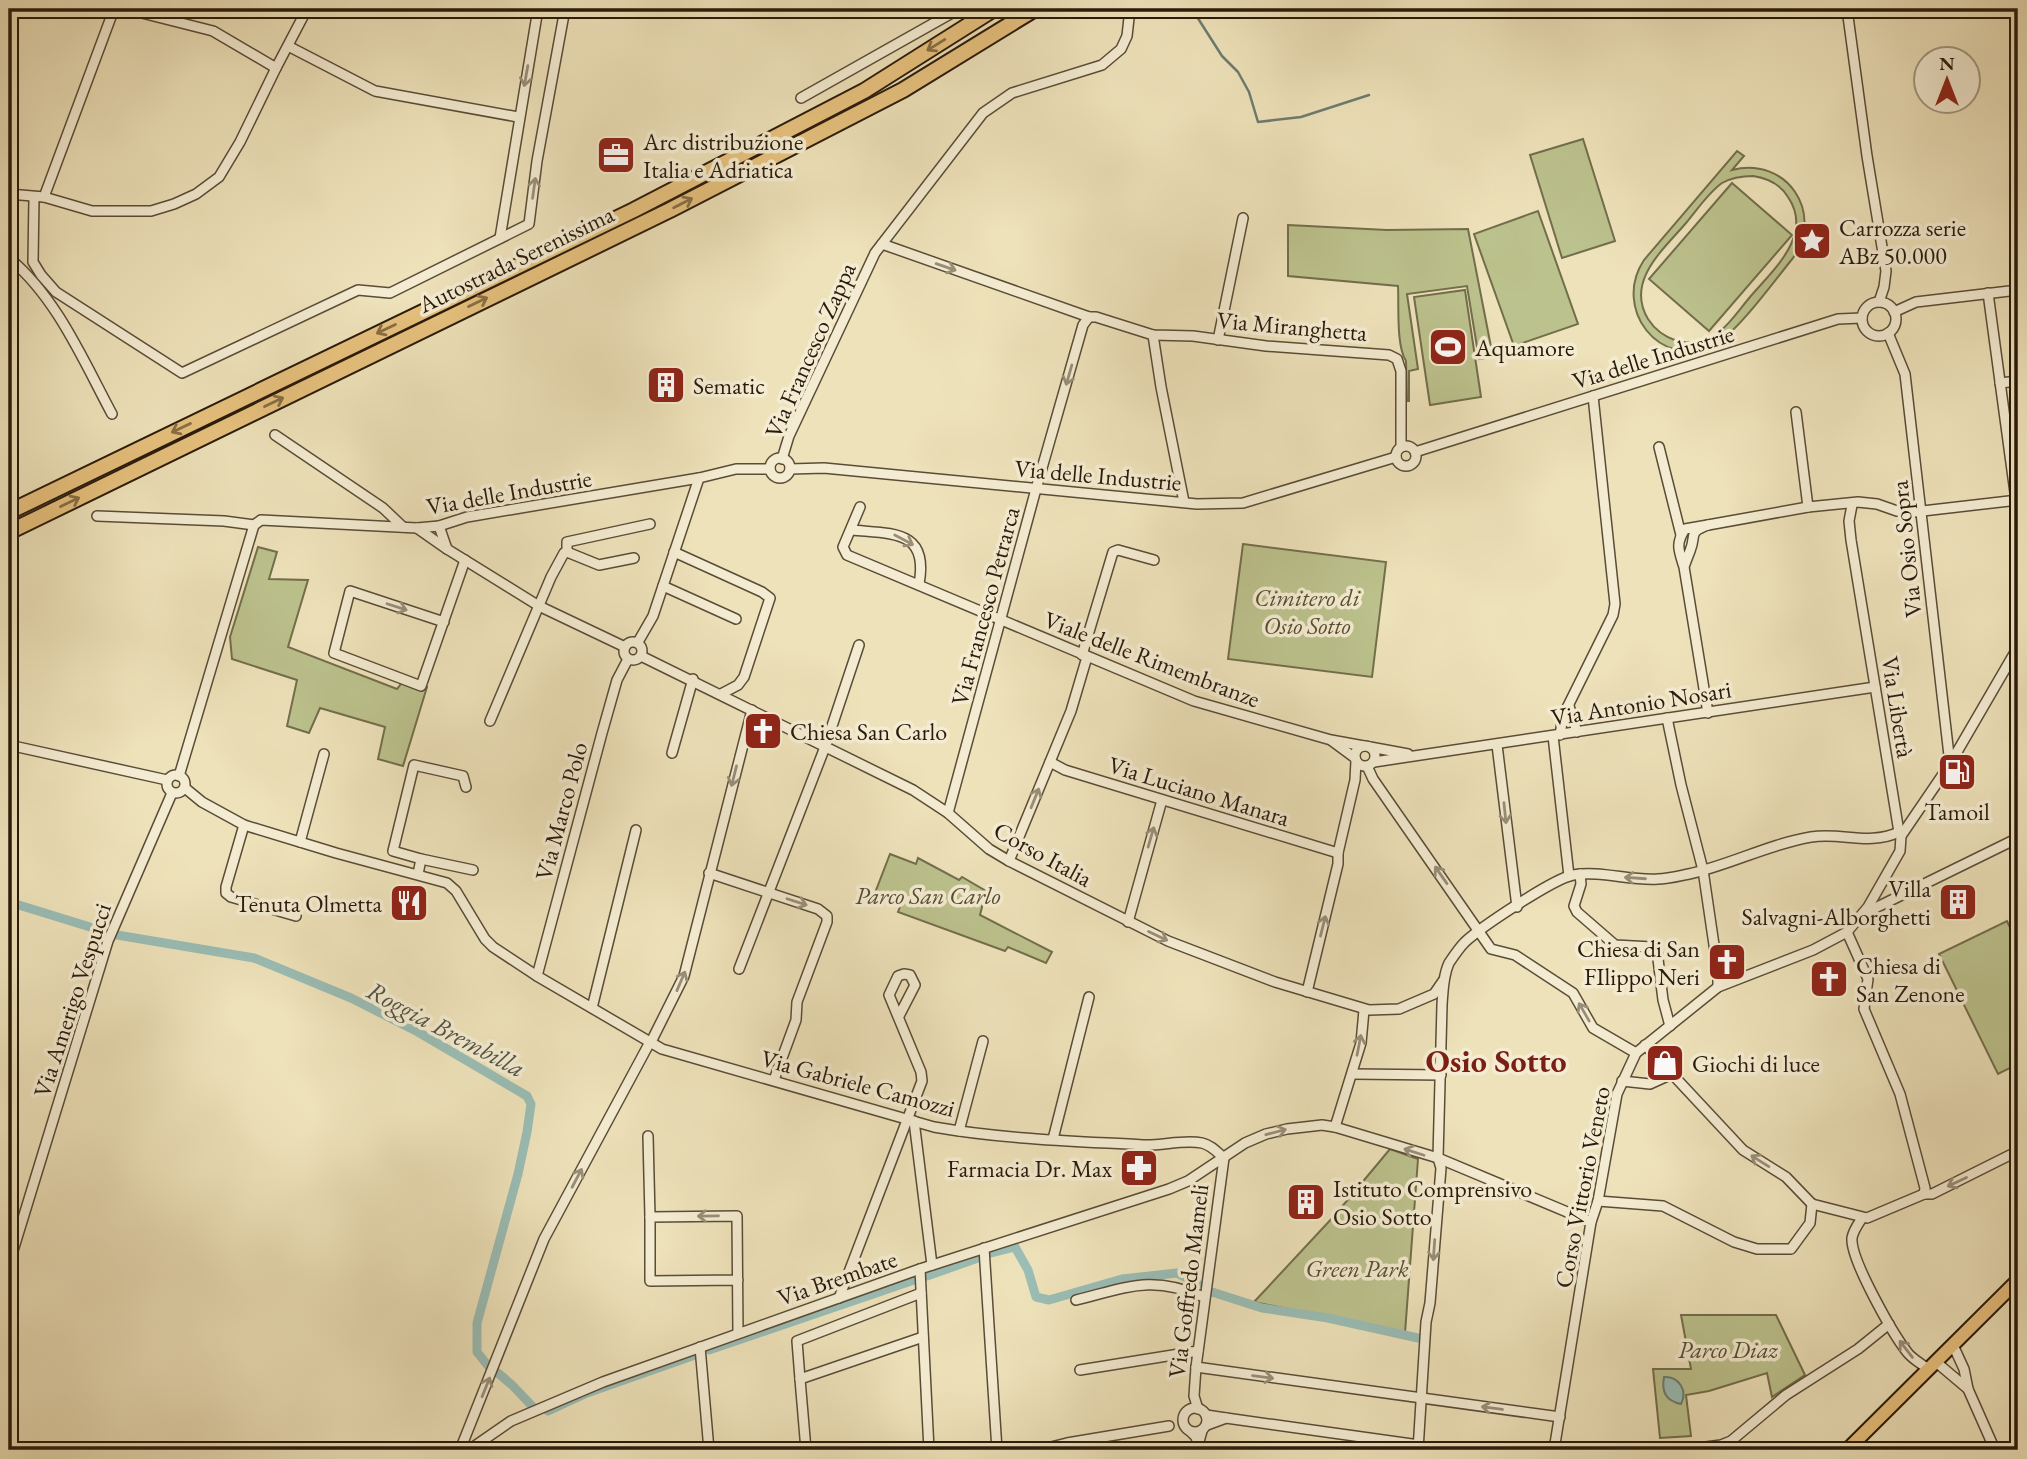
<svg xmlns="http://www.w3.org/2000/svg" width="2027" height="1459" font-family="'EB Garamond',serif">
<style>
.green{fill:#bcc28d;stroke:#726e4c;stroke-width:2;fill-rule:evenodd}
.water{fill:#9abdb5;stroke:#6d7c71;stroke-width:2}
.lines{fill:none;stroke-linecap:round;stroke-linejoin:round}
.stream{stroke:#6d7c71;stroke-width:2.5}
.canal{stroke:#9abdb5;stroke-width:9}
.minor-casing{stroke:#5a4c37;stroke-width:12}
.major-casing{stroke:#291a0b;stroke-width:16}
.highway-casing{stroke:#291a0b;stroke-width:18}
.minor{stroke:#f4ecd2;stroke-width:9}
.major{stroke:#e7c17d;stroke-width:12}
.highway{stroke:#e7c17d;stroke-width:14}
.oneway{stroke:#886e44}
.oneway2{stroke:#998e78}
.labels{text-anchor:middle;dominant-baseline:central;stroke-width:7;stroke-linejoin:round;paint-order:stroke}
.poi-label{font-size:24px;fill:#291a0b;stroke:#f4ecd2;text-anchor:start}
.street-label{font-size:24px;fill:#291a0b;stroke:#f4ecd2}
.park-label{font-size:24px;font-style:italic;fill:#554c32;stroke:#f4ecd2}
.water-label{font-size:26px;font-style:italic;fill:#515346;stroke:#f4ecd2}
.district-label{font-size:32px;font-weight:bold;fill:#7a1f14;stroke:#f4ecd2}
</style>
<rect width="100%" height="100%" fill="#eee2ba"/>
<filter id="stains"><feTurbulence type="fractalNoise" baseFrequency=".00286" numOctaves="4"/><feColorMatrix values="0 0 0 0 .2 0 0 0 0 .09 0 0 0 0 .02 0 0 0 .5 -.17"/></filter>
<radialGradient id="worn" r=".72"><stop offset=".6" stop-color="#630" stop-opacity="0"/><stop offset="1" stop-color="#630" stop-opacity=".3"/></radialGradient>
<!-- green -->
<g class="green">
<polygon points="1583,139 1615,241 1562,258 1530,155"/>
<path d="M1737 151 1744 156 1732 170C1786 156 1825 212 1793 258 1775 280 1737 333 1714 345 1659 371 1612 308 1644 260ZM1753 176C1767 178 1780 184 1788 197 1814 235 1773 270 1750 297 1739 310 1728 327 1713 336 1703 342 1689 344 1677 341 1665 337 1655 330 1648 319 1625 281 1664 249 1686 223 1697 210 1708 193 1722 183 1731 178 1742 176 1753 176Z"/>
<polygon points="1732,183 1792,235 1709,331 1649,279"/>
<polygon points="1538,211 1578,324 1514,346 1474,234"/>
<path d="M1288 225 1387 230 1468 229 1493 357 1479 359 1467 286 1407 294 1418 369 1409 371V401H1407L1406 361C1396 346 1399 305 1398 286L1288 276Z"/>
<polygon points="1465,290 1481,397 1430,405 1414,297"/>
<polygon points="1243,544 1386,562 1372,677 1228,659"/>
<polygon points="258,547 277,552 269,579 308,580 288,647 397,689 404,680 427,687 403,766 378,759 385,727 320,708 309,733 287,726 297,680 232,659 230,637"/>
<polygon points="890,854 916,864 918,858 959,880 962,877 986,891 980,915 1052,952 1046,963 1008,947 1005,951 898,912 902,902 875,893"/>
<polygon points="2007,921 2018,945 2018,1064 1998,1074 1939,954"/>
<polygon points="1390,1149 1418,1159 1405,1333 1254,1302 1335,1215"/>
<polygon points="1681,1315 1776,1315 1805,1375 1772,1397 1767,1373 1709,1391 1686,1395 1691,1436 1660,1438 1653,1369 1691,1369"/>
</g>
<!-- water -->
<path class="water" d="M1664 1377C1679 1376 1688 1391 1681 1404 1666 1401 1661 1392 1664 1377Z"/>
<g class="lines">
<!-- stream -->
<polyline class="stream" points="1192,9 1222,56 1238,72 1249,92 1258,122 1301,117 1369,95"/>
<!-- canal -->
<g class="canal">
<polyline points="9,902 103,931"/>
<polyline points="117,935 254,958 351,998 418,1032 527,1096 531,1104 527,1132 518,1174 477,1323 477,1352 489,1367"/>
<polyline points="991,1253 1015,1247 1028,1270 1036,1297 1049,1300 1122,1279 1177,1273 1198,1284"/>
<polyline points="927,1276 978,1258"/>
<polyline points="1212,1292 1262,1308 1328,1318 1418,1338"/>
<polyline points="709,1350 914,1280"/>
<polyline points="498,1373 512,1385 533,1407"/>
<polyline points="548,1411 587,1393 695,1355"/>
</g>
<!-- minor casing -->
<g class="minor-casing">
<g id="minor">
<polyline points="1847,9 1867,156 1886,271 1884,287 1879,302"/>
<polyline points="288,46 375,91 518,117"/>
<polyline points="276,68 307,9"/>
<polyline points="801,98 959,9"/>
<polyline points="9,194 44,197 114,9"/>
<polyline points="34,197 33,262 41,275 56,292 182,373 358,290 390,293 529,224 537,161 565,9"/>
<polyline points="44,197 92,211 151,211 174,204 196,194 219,177 240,142 276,68 213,31 126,9"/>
<polyline points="500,238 538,9"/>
<polyline points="882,244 1089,317"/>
<path d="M9 258C57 298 83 360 112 414"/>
<polyline points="1988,293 2016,500"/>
<circle cx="1879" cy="319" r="17"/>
<polyline points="1894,312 1916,302 2018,290"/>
<polyline points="1888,333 1905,374 1950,764"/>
<polyline points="1153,335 1161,387 1184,502"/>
<polyline points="1218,340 1243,218"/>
<polyline points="2000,383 2018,381"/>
<polyline points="1796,412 1808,507"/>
<polyline points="275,435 383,508 403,527"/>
<circle cx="1406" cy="456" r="10"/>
<polyline points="1659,447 1681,535"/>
<polyline points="1415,452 1838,319 1862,318"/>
<circle cx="780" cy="468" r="10"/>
<polyline points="782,459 789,436 875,253 983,113 1012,93 1102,65 1121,49 1127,36 1130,9"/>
<polyline points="790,469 824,468 1197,504 1243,503 1396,457"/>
<polyline points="1852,505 1849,521 1851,540 1899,832"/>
<polyline points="860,507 843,547 847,555 1194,701 1331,740 1364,746"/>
<polyline points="97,516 224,521 254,525"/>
<polyline points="254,525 261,520 417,528 439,526 467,517 699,478 736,469 770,469"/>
<polyline points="1708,525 1808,507 1858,502 1877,504 1897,511 1914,512 2018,500"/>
<polyline points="439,526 447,549 539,606 625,647"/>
<polyline points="417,528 447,549"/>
<path d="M852 530C893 534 929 530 919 584"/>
<polyline points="567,552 567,542 650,524"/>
<polyline points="674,552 762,592 770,598 744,677 738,685 721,694"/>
<path d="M1684 567C1686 561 1688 556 1690 551 1697 534 1687 533 1708 525L1685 529C1675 544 1679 551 1684 567L1708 713"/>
<polyline points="663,586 736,619"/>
<polyline points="444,622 350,591 334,653 421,686 465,560"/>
<circle cx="633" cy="651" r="9"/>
<polyline points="638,642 653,616 699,478"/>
<polyline points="1082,655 1113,552 1118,550 1154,560"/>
<polyline points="641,656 913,790 948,813 989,849 1009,861 1168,941 1275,982 1369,1010 1399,1009 1434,994 1443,981"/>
<polyline points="1569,706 1577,732"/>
<polyline points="1667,718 1681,785 1703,870 1718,972 1718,987"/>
<polyline points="490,721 551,577 564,553 567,552 599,565 634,558"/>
<polyline points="1560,735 1563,716 1613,615 1615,604 1593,396"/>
<polyline points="1553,736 1569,876"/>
<polyline points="1332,741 1355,758"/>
<polyline points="9,745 167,780"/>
<polyline points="1497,745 1517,907"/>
<circle cx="1365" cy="756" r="10"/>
<polyline points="1370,747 1408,754"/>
<polyline points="672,753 693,679"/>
<polyline points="1050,762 1065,770 1338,853"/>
<polyline points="1374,762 1875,687"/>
<polyline points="1367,766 1373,779 1491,949 1515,955 1573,993 1593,1028 1636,1053"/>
<circle cx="176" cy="784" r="9"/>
<polyline points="179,776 254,525"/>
<path d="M185 788 202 802 244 825 336 853 447 883 456 891 485 939 493 947 537 976 662 1049 934 1127C1002 1139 1073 1141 1143 1145 1162 1146 1184 1139 1202 1143 1211 1145 1217 1152 1224 1158"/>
<polyline points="948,813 1036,489 1083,325 1089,317 1096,317 1153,335 1193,336 1266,346 1389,355 1397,359 1401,371 1401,447"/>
<polyline points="244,825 226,887 226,893 231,897 296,916"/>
<polyline points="300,842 324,754"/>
<polyline points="421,859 473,870"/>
<polyline points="1009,861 1071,711 1087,657"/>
<polyline points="709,873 818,909 827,916 827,922 797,1002 796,1020 774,1080"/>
<polyline points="418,874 421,859 393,851 414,765 463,776 466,787"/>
<polyline points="1580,874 1581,884 1574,906 1577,912 1615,945 1652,947 1657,951 1663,1000 1670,1026"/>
<polyline points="1863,914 2018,838"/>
<polyline points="1128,922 1162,800"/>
<polyline points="1847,932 1868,979 1864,1009 1900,1094 1925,1188 1924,1194"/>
<polyline points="739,969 825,747 859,645"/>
<polyline points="537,976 602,733 617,680 628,659"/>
<polyline points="1307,992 1338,864 1338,853 1355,780 1356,761"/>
<polyline points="592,1008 636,830"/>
<polyline points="651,1042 684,976 752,710"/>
<polyline points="1645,1045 1743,1150 1786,1177 1812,1204"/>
<polyline points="1353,1074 1441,1075"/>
<polyline points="1622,1081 1650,1084 1672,1074"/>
<polyline points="914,1121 932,1265"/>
<polyline points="1335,1127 1361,1043 1364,1010"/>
<polyline points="959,1131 983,1041"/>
<polyline points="648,1136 650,1217"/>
<polyline points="1053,1139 1089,997"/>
<polyline points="1598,1201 1663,1206 1734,1242 1757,1249 1791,1249 1810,1223 1812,1204"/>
<polyline points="1812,1204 1867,1218 1924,1194 1932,1194 2018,1151"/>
<path d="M1862 1218C1858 1224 1853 1231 1852 1238 1850 1259 1893 1334 1907 1352 1912 1359 1922 1364 1928 1369"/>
<polyline points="984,1248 997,1450"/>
<polyline points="9,1264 108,941 172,793"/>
<polyline points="920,1269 929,1450"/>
<polyline points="738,1280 650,1281 650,1217 737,1216 738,1333"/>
<polyline points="839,1298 922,1081 921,1072 889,995 898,976 904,974 910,975 915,985 899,1016"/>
<path d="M1076 1300C1129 1287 1151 1275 1204 1297"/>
<polyline points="1953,1345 1964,1369 1968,1389 1995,1450"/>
<polyline points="700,1347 709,1450"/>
<polyline points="1936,1362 1968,1389"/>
<polyline points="1196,1367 1560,1417"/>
<polyline points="1080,1370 1198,1351"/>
<polyline points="800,1379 797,1341 921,1293"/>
<circle cx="1195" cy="1420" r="12"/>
<polyline points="1198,1409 1194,1396 1196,1367 1224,1158"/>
<polyline points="1206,1415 1226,1418 1207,1425"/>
<polyline points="1226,1418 1419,1445"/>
<polyline points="1191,1432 1196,1437 1198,1445 1202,1431"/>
<polyline points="463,1450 462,1445 544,1239 650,1042"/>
<polyline points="469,1450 511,1421 603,1382 920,1269 1169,1189 1188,1181 1245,1143 1266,1134 1287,1129 1322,1125 1335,1127 1438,1158 1591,1222"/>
<polyline points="806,1450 800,1379 923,1337"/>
<polyline points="1039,1450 1067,1443 1169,1426"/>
<path d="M1418 1450 1426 1322 1430 1303 1441 1168 1438 1158 1442 1005C1443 991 1443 976 1449 963 1453 957 1460 947 1465 942 1481 927 1553 879 1573 875 1600 870 1630 881 1658 879 1668 879 1679 876 1689 874 1730 865 1769 844 1811 837 1842 832 1869 846 1899 832L1901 836"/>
<polyline points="1554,1450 1591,1222 1598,1201 1617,1094 1636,1053 1718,987 1813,950 1847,932 1868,907 1900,851 1901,836 1950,764 2018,647"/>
<polyline points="1683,1450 1721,1445 1731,1441 1786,1395 1858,1349 1889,1324"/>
</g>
</g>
<!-- major casing -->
<g class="major-casing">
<polyline id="major" points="1847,1450 2018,1280"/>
</g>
<!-- highway casing -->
<g class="highway-casing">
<g id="highway">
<polyline points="9,512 634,210 864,91 994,9"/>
<polyline points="9,532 670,210 903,90 1035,9"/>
</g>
</g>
<!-- minor -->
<use href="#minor" class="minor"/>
<!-- major -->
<use href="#major" class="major"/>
<!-- highway -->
<use href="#highway" class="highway"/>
</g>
<!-- one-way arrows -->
<defs><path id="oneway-shaft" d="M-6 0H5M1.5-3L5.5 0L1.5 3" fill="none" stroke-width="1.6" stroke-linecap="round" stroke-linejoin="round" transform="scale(1.75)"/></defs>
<g class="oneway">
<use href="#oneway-shaft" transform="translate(936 45) rotate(148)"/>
<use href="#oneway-shaft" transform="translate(683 203) rotate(-27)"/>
<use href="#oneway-shaft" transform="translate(478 302) rotate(-26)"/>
<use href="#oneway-shaft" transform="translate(386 329) rotate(154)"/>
<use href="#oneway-shaft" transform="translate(274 402) rotate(-26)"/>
<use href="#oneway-shaft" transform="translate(181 428) rotate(154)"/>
<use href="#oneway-shaft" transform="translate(70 502) rotate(-26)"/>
</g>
<g class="oneway2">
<use href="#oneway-shaft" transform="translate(526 76) rotate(100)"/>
<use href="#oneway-shaft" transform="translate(534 188) rotate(-82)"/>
<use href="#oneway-shaft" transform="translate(946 267) rotate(19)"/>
<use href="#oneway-shaft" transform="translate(1069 375) rotate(106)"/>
<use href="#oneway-shaft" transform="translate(904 540) rotate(28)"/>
<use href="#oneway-shaft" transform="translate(397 607) rotate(18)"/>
<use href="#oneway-shaft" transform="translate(734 776) rotate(104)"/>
<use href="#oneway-shaft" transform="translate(1035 798) rotate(-68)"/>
<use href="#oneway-shaft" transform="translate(1505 813) rotate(84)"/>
<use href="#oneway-shaft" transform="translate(1151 837) rotate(-74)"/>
<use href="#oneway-shaft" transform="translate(1441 875) rotate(-125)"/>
<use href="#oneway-shaft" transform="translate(1635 878) rotate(-176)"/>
<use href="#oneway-shaft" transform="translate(797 902) rotate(18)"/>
<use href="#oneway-shaft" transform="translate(1323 926) rotate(-76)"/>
<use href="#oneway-shaft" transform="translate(1158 936) rotate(26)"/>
<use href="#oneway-shaft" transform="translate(681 981) rotate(-67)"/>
<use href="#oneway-shaft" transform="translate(1584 1012) rotate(-120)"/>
<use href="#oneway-shaft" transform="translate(1359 1045) rotate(-79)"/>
<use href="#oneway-shaft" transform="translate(1276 1132) rotate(-15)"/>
<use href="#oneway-shaft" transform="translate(1414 1152) rotate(-162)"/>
<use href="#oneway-shaft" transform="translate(1760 1161) rotate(-148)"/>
<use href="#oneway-shaft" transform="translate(577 1178) rotate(-62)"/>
<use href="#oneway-shaft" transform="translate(1957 1182) rotate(155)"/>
<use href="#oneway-shaft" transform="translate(708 1216) rotate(179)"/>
<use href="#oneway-shaft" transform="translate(1434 1250) rotate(94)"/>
<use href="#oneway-shaft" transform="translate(1906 1349) rotate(-128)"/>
<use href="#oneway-shaft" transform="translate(1263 1377) rotate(8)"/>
<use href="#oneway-shaft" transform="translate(486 1387) rotate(-68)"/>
<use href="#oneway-shaft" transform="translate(1492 1408) rotate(-172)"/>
</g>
<!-- icons -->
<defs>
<g id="office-square" transform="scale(2.0125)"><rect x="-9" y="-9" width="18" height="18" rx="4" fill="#8f2418" stroke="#f4ecd2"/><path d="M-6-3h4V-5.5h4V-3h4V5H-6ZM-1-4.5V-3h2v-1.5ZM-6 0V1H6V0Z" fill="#fff"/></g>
<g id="sight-square" transform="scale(2.0125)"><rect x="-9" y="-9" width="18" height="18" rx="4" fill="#8f2418" stroke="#f4ecd2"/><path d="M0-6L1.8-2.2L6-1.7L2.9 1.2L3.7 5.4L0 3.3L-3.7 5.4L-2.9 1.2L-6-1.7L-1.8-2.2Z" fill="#fff"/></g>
<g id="stadium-square" transform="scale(2.0125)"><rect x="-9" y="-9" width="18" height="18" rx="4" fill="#8f2418" stroke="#f4ecd2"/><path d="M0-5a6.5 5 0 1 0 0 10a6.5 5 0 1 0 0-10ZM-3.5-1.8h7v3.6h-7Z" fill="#fff"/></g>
<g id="building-square" transform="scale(2.0125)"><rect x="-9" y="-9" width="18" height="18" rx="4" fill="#8f2418" stroke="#f4ecd2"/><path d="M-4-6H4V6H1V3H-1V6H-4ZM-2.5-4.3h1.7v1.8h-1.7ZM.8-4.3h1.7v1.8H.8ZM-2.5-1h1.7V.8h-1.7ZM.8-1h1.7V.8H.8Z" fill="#fff"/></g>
<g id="church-square" transform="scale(2.0125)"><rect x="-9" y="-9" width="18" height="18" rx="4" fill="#8f2418" stroke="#f4ecd2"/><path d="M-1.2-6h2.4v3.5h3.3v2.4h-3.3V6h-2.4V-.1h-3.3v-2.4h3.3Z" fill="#fff"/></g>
<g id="fuel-square" transform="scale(2.0125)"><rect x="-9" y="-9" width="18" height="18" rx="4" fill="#8f2418" stroke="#f4ecd2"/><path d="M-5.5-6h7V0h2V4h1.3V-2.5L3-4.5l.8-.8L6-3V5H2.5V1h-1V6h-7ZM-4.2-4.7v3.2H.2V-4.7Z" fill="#fff"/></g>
<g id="restaurant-square" transform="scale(2.0125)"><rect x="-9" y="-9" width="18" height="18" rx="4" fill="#8f2418" stroke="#f4ecd2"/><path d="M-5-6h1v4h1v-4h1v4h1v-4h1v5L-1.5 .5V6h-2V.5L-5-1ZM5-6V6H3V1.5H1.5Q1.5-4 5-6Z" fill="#fff"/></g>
<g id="shop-square" transform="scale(2.0125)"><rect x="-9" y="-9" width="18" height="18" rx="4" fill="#8f2418" stroke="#f4ecd2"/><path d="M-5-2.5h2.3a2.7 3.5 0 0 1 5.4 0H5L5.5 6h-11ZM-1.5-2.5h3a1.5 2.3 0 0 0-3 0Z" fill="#fff"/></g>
<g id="pharmacy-square" transform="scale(2.0125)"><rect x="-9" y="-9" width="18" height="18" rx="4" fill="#8f2418" stroke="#f4ecd2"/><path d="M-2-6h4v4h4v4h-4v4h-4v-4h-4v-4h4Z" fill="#fff"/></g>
</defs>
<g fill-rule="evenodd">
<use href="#office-square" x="616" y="155"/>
<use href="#sight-square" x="1812" y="241"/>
<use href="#stadium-square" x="1448" y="347"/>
<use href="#building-square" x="666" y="385"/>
<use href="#church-square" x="763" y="731"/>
<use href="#fuel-square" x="1957" y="772"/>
<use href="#building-square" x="1958" y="902"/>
<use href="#restaurant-square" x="409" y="903"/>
<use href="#church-square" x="1727" y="962"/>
<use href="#church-square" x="1829" y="979"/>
<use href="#shop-square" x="1665" y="1063"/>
<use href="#pharmacy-square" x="1139" y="1168"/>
<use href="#building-square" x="1306" y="1202"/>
</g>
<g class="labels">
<!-- poi labels -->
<g class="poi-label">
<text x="643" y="141">Arc distribuzione<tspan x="643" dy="28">Italia e Adriatica</tspan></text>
<text x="1839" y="227">Carrozza serie<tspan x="1839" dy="28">ABz 50.000</tspan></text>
<text x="1475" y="347">Aquamore</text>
<text x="693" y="385">Sematic</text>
<text x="790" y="731">Chiesa San Carlo</text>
<text x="1957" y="811" text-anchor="middle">Tamoil</text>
<text x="1931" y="888" text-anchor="end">Villa<tspan x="1931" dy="28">Salvagni-Alborghetti</tspan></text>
<text x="382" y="903" text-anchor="end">Tenuta Olmetta</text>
<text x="1700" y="948" text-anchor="end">Chiesa di San<tspan x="1700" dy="28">FIlippo Neri</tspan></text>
<text x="1856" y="965">Chiesa di<tspan x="1856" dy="28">San Zenone</tspan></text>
<text x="1692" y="1063">Giochi di luce</text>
<text x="1112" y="1168" text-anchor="end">Farmacia Dr. Max</text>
<text x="1333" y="1188">Istituto Comprensivo<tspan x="1333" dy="28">Osio Sotto</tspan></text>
</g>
<!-- street labels -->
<g class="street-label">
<text transform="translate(516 259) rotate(-26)">Autostrada Serenissima</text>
<text transform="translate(1292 326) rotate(5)">Via Miranghetta</text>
<text transform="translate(810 350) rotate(-66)">Via Francesco Zappa</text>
<text transform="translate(1653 357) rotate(-17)">Via delle Industrie</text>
<text transform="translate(1098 475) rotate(5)">Via delle Industrie</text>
<text transform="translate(509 492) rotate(-10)">Via delle Industrie</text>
<text transform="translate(1906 549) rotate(-96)">Via Osio Sopra</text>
<text transform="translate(985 606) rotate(-75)">Via Francesco Petrarca</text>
<text transform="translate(1152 659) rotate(21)">Viale delle Rimembranze</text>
<text transform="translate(1641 703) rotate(-9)">Via Antonio Nosari</text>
<text transform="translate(1898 707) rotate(81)">Via Libertà</text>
<text transform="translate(1199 791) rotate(17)">Via Luciano Manara</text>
<text transform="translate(561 811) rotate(-75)">Via Marco Polo</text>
<text transform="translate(1043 854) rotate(29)">Corso Italia</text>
<text transform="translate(72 1000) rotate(-72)">Via Amerigo Vespucci</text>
<text transform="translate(858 1083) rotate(15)">Via Gabriele Camozzi</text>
<text transform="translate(1582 1187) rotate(-79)">Corso Vittorio Veneto</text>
<text transform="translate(837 1278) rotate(-19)">Via Brembate</text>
<text transform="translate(1188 1281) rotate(-83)">Via Goffredo Mameli</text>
</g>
<!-- park labels -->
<g class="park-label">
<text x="1307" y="597">Cimitero di<tspan x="1307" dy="28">Osio Sotto</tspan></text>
<text x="928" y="895">Parco San Carlo</text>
<text x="1357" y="1268">Green Park</text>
<text x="1728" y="1349">Parco Diaz</text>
</g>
<!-- water labels -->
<g class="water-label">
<text transform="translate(446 1029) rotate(28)">Roggia Brembilla</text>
</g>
<!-- district labels -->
<g class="district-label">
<text x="1496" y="1061">Osio Sotto</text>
</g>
</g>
<!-- margin -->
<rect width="2027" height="1459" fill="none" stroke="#eee2ba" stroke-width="35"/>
<rect x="10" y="10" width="2006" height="1438" fill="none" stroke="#291a0b" stroke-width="3.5"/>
<rect x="18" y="18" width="1992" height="1424" fill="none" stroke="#291a0b" stroke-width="2"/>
<!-- north arrow -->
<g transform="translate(1947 80)"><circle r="33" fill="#f4ecd2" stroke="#a39882" stroke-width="2"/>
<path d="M0-5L12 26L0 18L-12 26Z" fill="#8f2418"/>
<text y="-10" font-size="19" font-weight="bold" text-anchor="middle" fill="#291a0b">N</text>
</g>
<rect width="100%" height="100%" filter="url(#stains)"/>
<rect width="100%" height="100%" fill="url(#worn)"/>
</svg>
